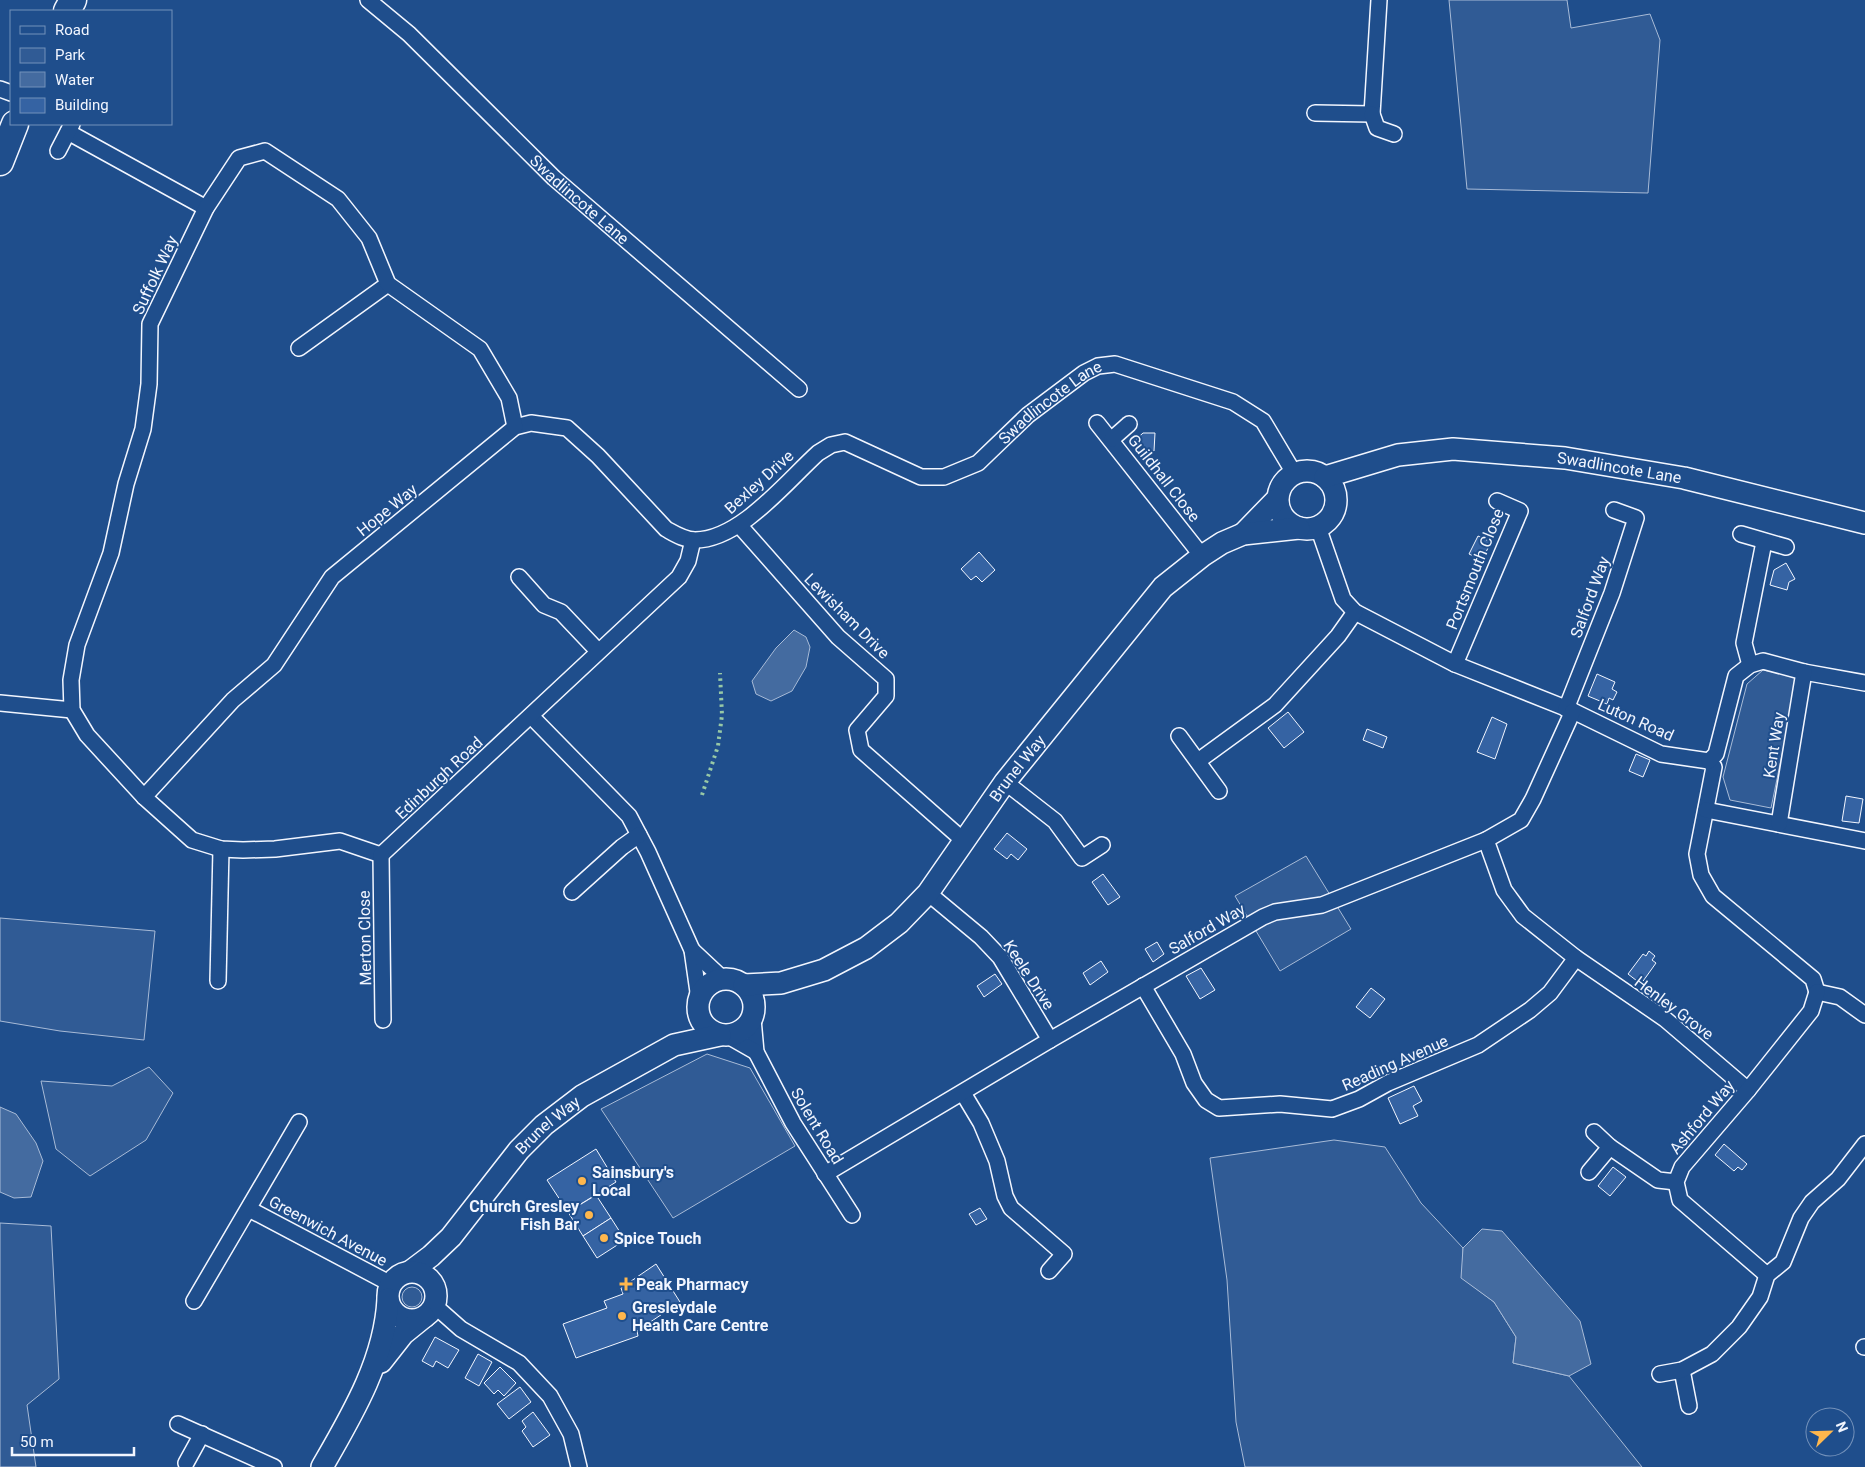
<svg xmlns="http://www.w3.org/2000/svg" width="1865" height="1467" font-family="Roboto,sans-serif">
<style>
.green{fill:#305b95;stroke:#a8bbd7}
.water{fill:#446ba0;stroke:#a8bbd7}
.building{fill:#3563a3;stroke:#f2f6ff}
.lines{fill:none;stroke-linecap:round;stroke-linejoin:round}
.street-casing{stroke:#f2f6ff;stroke-width:18}
.secondary-casing{stroke:#f2f6ff;stroke-width:24}
.highway-casing{stroke:#f2f6ff;stroke-width:29}
.street{stroke:#1f4e8c;stroke-width:15}
.secondary{stroke:#1f4e8c;stroke-width:21}
.highway{stroke:#1f4e8c;stroke-width:26}
.hedge{stroke:#97c8a6;stroke-width:4;stroke-dasharray:2.5 4;stroke-linecap:butt}
.poi-dot{fill:#ffb74d;stroke:#1f4e8c;stroke-width:2}
.labels{text-anchor:middle;dominant-baseline:central;stroke-width:4;stroke-linejoin:round;paint-order:stroke}
.street-label{font-size:16px;fill:#f2f6ff;stroke:#1f4e8c}
.poi-label{font-size:16px;font-weight:bold;fill:#f2f6ff;stroke:#1f4e8c;text-anchor:start}
</style>
<rect width="100%" height="100%" fill="#1f4e8c"/>
<!-- green -->
<g class="green">
<polygon points="1449,0 1567,0 1571,28 1650,14 1660,40 1648,193 1467,189"/>
<polygon points="1763,670 1798,677 1771,808 1730,800 1723,777 1747,684"/>
<polygon points="1306,856 1351,929 1280,971 1235,896"/>
<polygon points="0,918 155,931 144,1040 60,1031 0,1021"/>
<polygon points="707,1054 750,1068 795,1146 673,1218 601,1109"/>
<polygon points="149,1067 173,1093 146,1140 90,1176 56,1149 41,1081 112,1086"/>
<polygon points="1334,1140 1385,1147 1421,1203 1463,1248 1462,1278 1494,1302 1516,1337 1513,1363 1569,1376 1642,1467 1245,1467 1236,1422 1227,1280 1210,1158"/>
<polygon points="0,1223 51,1226 59,1379 27,1405 36,1467 0,1467"/>
<circle cx="412" cy="1297" r="10"/>
</g>
<!-- water -->
<g class="water">
<polygon points="794,630 806,637 810,647 806,667 792,691 771,701 756,694 752,681 776,648"/>
<polygon points="0,1107 16,1114 36,1143 43,1161 31,1197 14,1198 0,1192"/>
<polygon points="1482,1229 1502,1231 1580,1321 1591,1364 1569,1376 1513,1363 1516,1337 1494,1302 1461,1278 1463,1248"/>
</g>
<!-- building -->
<g class="building">
<polygon points="1143,433 1155,433 1154,451 1148,451 1143,455 1131,444"/>
<polygon points="1478,536 1491,542 1482,560 1469,554"/>
<polygon points="979,552 995,570 982,582 976,576 971,580 961,569"/>
<polygon points="1786,563 1795,579 1789,582 1787,590 1770,585 1774,570"/>
<polygon points="1597,674 1615,682 1612,689 1617,692 1613,700 1609,698 1607,704 1588,696"/>
<polygon points="1288,712 1304,732 1284,748 1268,728"/>
<polygon points="1492,717 1507,724 1495,759 1477,752"/>
<polygon points="1367,729 1387,737 1383,748 1363,740"/>
<polygon points="1636,754 1650,760 1643,777 1629,771"/>
<polygon points="1846,796 1863,799 1859,823 1842,821"/>
<polygon points="1007,833 1027,849 1018,860 1011,854 1007,859 994,849"/>
<polygon points="1103,874 1120,897 1108,905 1092,882"/>
<polygon points="1157,942 1164,954 1153,962 1145,949"/>
<polygon points="1649,951 1655,956 1652,960 1656,963 1641,984 1628,974 1643,954 1646,956"/>
<polygon points="1101,961 1108,972 1090,985 1083,973"/>
<polygon points="1201,968 1215,990 1200,999 1186,976"/>
<polygon points="995,974 1002,984 984,997 977,986"/>
<polygon points="1371,988 1385,999 1370,1018 1356,1007"/>
<polygon points="1414,1086 1422,1101 1413,1106 1418,1116 1400,1124 1388,1098"/>
<polygon points="1724,1144 1747,1164 1742,1170 1738,1167 1734,1171 1715,1155"/>
<polygon points="596,1149 616,1182 568,1212 547,1180"/>
<polygon points="1613,1167 1626,1177 1610,1196 1598,1186"/>
<polygon points="596,1195 611,1218 583,1236 568,1212"/>
<polygon points="980,1208 987,1219 976,1225 969,1214"/>
<polygon points="611,1218 625,1240 597,1258 583,1236"/>
<polygon points="656,1264 680,1302 637,1331 638,1336 576,1358 563,1324 607,1308 604,1301 623,1294 621,1288"/>
<polygon points="435,1337 459,1350 448,1368 436,1361 433,1367 422,1361"/>
<polygon points="478,1354 492,1362 479,1386 465,1378"/>
<polygon points="500,1367 516,1383 504,1396 498,1390 494,1394 484,1383"/>
<polygon points="520,1387 531,1402 509,1419 497,1404"/>
<polygon points="533,1412 550,1435 533,1447 522,1431 526,1427 522,1421"/>
</g>
<g class="lines">
<!-- street casing -->
<g class="street-casing">
<g id="street">
<path id="s1" d="M368 0 409 34 554 178 799 389"/>
<polyline points="0,89 11,93"/>
<polyline points="1315,113 1372,114 1379,0"/>
<polyline points="1372,114 1377,128 1394,134"/>
<polyline points="68,132 206,208"/>
<polyline points="58,151 72,124"/>
<polyline points="299,348 388,284"/>
<polyline points="1097,423 1202,556"/>
<polyline points="1112,439 1129,424"/>
<polyline points="740,526 838,637 886,679 886,696 857,730 861,750 963,840"/>
<polyline points="1318,527 1343,599 1355,612 1455,664 1573,711 1661,754 1709,761 1714,767 1697,854 1701,875 1713,896 1813,979 1817,992"/>
<polyline points="1741,534 1786,547"/>
<polyline points="519,577 544,605 561,612 598,651"/>
<polyline points="1455,664 1520,511 1497,501"/>
<polyline points="1750,665 1744,643 1764,542"/>
<polyline points="0,703 72,710"/>
<polyline points="1566,709 1612,593 1636,518 1614,510"/>
<polyline points="531,716 629,816 648,852 692,950 699,999"/>
<polyline points="1179,736 1219,791"/>
<polyline points="1198,761 1275,705 1338,636 1355,612"/>
<polyline points="1709,761 1716,754 1736,676 1750,665 1763,661 1804,672 1865,683"/>
<polyline points="1005,782 1055,821 1082,858 1102,845"/>
<path id="s2" d="M144 797 233 700 274 665 332 577 515 427 531 423 567 428 598 456 666 529C675 534 684 540 695 540 740 540 786 482 818 453L831 445 845 442 921 477H944L978 463 1028 415 1084 373 1098 366 1115 364 1233 402 1263 421 1294 473"/>
<polyline points="1706,810 1865,841"/>
<polyline points="1779,824 1804,672"/>
<polyline points="1486,840 1504,890 1523,916 1576,958 1665,1019 1748,1090"/>
<polyline points="381,855 340,841 275,849 243,850 221,849 192,840 144,797 87,735 72,710 71,680 77,645 111,553 126,484 143,429 149,384 150,324 206,208 239,158 265,151 338,199 369,238 388,284 480,349 509,398 515,427"/>
<polyline points="381,855 679,577 688,561 693,540"/>
<polyline points="381,855 383,1020"/>
<polyline points="572,892 622,847 639,835"/>
<polyline points="928,893 981,937 1000,957 1050,1040"/>
<polyline points="692,950 723,979"/>
<polyline points="218,981 221,849"/>
<polyline points="1143,986 1183,1054 1194,1083 1206,1100 1219,1108 1280,1104 1332,1109 1359,1099 1388,1083 1478,1045 1530,1010 1550,993 1576,958"/>
<polyline points="1817,992 1840,997 1865,1015"/>
<polyline points="753,1019 756,1052 793,1123 852,1215"/>
<polyline points="728,1036 756,1052"/>
<polyline points="963,1093 981,1123 997,1161 1005,1196 1011,1208 1064,1254 1049,1271"/>
<polyline points="1594,1132 1610,1147 1658,1180 1676,1182"/>
<polyline points="1589,1172 1610,1147"/>
<polyline points="825,1174 1050,1040 1263,917 1275,912 1322,905 1486,840 1521,820 1533,799 1573,711"/>
<polyline points="249,1209 391,1284"/>
<polyline points="1767,1275 1680,1200 1676,1182 1682,1167 1748,1090 1811,1011 1817,992"/>
<polyline points="194,1301 299,1122"/>
<polyline points="435,1306 461,1329 519,1363 550,1396 571,1434 579,1467"/>
<polyline points="1864,1347 1865,1347"/>
<polyline points="1682,1370 1689,1406"/>
<polyline points="1660,1374 1682,1370 1712,1354 1739,1327 1760,1297 1767,1275 1783,1262 1801,1218 1812,1202 1838,1179 1865,1144"/>
<polyline points="178,1424 274,1467"/>
<polyline points="186,1463 202,1434"/>
</g>
</g>
<!-- secondary casing -->
<g class="secondary-casing">
<g id="secondary">
<circle cx="1307" cy="500" r="29"/>
<path id="s3" d="M1325 477 1398 455 1453 449 1565 458 1684 478 1865 523"/>
<polyline points="1243,534 1277,499"/>
<circle cx="726" cy="1007" r="28"/>
<path id="s4" d="M744 985 781 983 824 970 866 948 899 923 928 893 1005 782 1163 587 1202 556 1222 543 1243 534 1299 528"/>
<path id="s5" d="M411 1271 431 1256 451 1237 519 1150 544 1125 582 1096 674 1045 720 1035"/>
<circle cx="412" cy="1296" r="24"/>
<polyline points="381,1362 403,1334 424,1317"/>
<path d="M322 1467C352 1415 385 1360 388 1299"/>
</g>
</g>
<!-- highway casing -->
<g class="highway-casing">
<g id="highway">
<polyline points="67,11 73,0"/>
<polyline points="0,162 15,124"/>
</g>
</g>
<!-- street -->
<use href="#street" class="street"/>
<!-- secondary -->
<use href="#secondary" class="secondary"/>
<!-- highway -->
<use href="#highway" class="highway"/>
<!-- hedge -->
<polyline class="hedge" points="702,795 718,746 722,715 720,673"/>
</g>
<!-- markers -->
<g class="poi-dot">
<circle cx="582" cy="1181" r="5"/>
<circle cx="589" cy="1215" r="5"/>
<circle cx="604" cy="1238" r="5"/>
<path d="M623.5 1276.5h5v5h5v5h-5v5h-5v-5h-5v-5h5z"/>
<circle cx="622" cy="1316" r="5"/>
</g>
<g class="labels">
<!-- street labels -->
<g class="street-label">
<text stroke="none"><textPath href="#s1" startOffset="291">Swadlincote Lane</textPath></text>
<text transform="translate(155 275) rotate(-65)">Suffolk Way</text>
<text stroke="none"><textPath href="#s2" startOffset="1175">Swadlincote Lane</textPath></text>
<text stroke="none"><textPath href="#s3" startOffset="299">Swadlincote Lane</textPath></text>
<text transform="translate(1164 478) rotate(52)">Guildhall Close</text>
<text transform="translate(759 482) rotate(-42)">Bexley Drive</text>
<text transform="translate(387 510) rotate(-39)">Hope Way</text>
<text transform="translate(1475 569) rotate(-68)">Portsmouth Close</text>
<text transform="translate(1590 597) rotate(-70)">Salford Way</text>
<text transform="translate(847 616) rotate(45)">Lewisham Drive</text>
<text transform="translate(1636 720) rotate(24)">Luton Road</text>
<text transform="translate(1774 745) rotate(-81)">Kent Way</text>
<text stroke="none"><textPath href="#s4" startOffset="366">Brunel Way</textPath></text>
<text transform="translate(439 778) rotate(-43)">Edinburgh Road</text>
<text transform="translate(1207 929) rotate(-30)">Salford Way</text>
<text transform="translate(365 938) rotate(-91)">Merton Close</text>
<text transform="translate(1029 975) rotate(57)">Keele Drive</text>
<text transform="translate(1674 1008) rotate(37)">Henley Grove</text>
<text transform="translate(1395 1063) rotate(-24)">Reading Avenue</text>
<text transform="translate(1702 1117) rotate(-50)">Ashford Way</text>
<text stroke="none"><textPath href="#s5" startOffset="201">Brunel Way</textPath></text>
<text transform="translate(817 1126) rotate(59)">Solent Road</text>
<text transform="translate(328 1231) rotate(28)">Greenwich Avenue</text>
</g>
<!-- poi labels -->
<g class="poi-label">
<text x="592" y="1172">Sainsbury's<tspan x="592" dy="18">Local</tspan></text>
<text x="579" y="1206" text-anchor="end">Church Gresley<tspan x="579" dy="18">Fish Bar</tspan></text>
<text x="614" y="1238">Spice Touch</text>
<text x="636" y="1284">Peak Pharmacy</text>
<text x="632" y="1307">Gresleydale<tspan x="632" dy="18">Health Care Centre</tspan></text>
</g>
</g>
<!-- legend -->
<rect x="10" y="10" width="162" height="115" fill="#1f4e8c" stroke="#7391ba"/>
<rect x="20" y="26" width="25" height="8" fill="#1f4e8c" stroke="#7391ba"/>
<text x="55" y="35" font-size="15" fill="#f2f6ff">Road</text>
<rect x="20" y="48" width="25" height="15" fill="#305b95" stroke="#7391ba"/>
<text x="55" y="60" font-size="15" fill="#f2f6ff">Park</text>
<rect x="20" y="72" width="25" height="15" fill="#446ba0" stroke="#7391ba"/>
<text x="55" y="85" font-size="15" fill="#f2f6ff">Water</text>
<rect x="20" y="98" width="25" height="15" fill="#3563a3" stroke="#7391ba"/>
<text x="55" y="110" font-size="15" fill="#f2f6ff">Building</text>
<!-- north arrow -->
<g transform="translate(1830 1432) rotate(67)"><circle r="24" fill="#1f4e8c" stroke="#7391ba"/>
<path d="M0-4L9 19L0 12L-9 19Z" fill="#ffb74d"/>
<text y="-8" font-size="14" font-weight="bold" text-anchor="middle" fill="#f2f6ff">N</text>
</g>
<!-- scale -->
<path d="M12 1447v8h122v-8" fill="none" stroke="#f2f6ff" stroke-width="2.5"/>
<text x="20" y="1447" font-size="15" fill="#f2f6ff" stroke="#1f4e8c" stroke-width="4" paint-order="stroke">50 m</text>
</svg>
